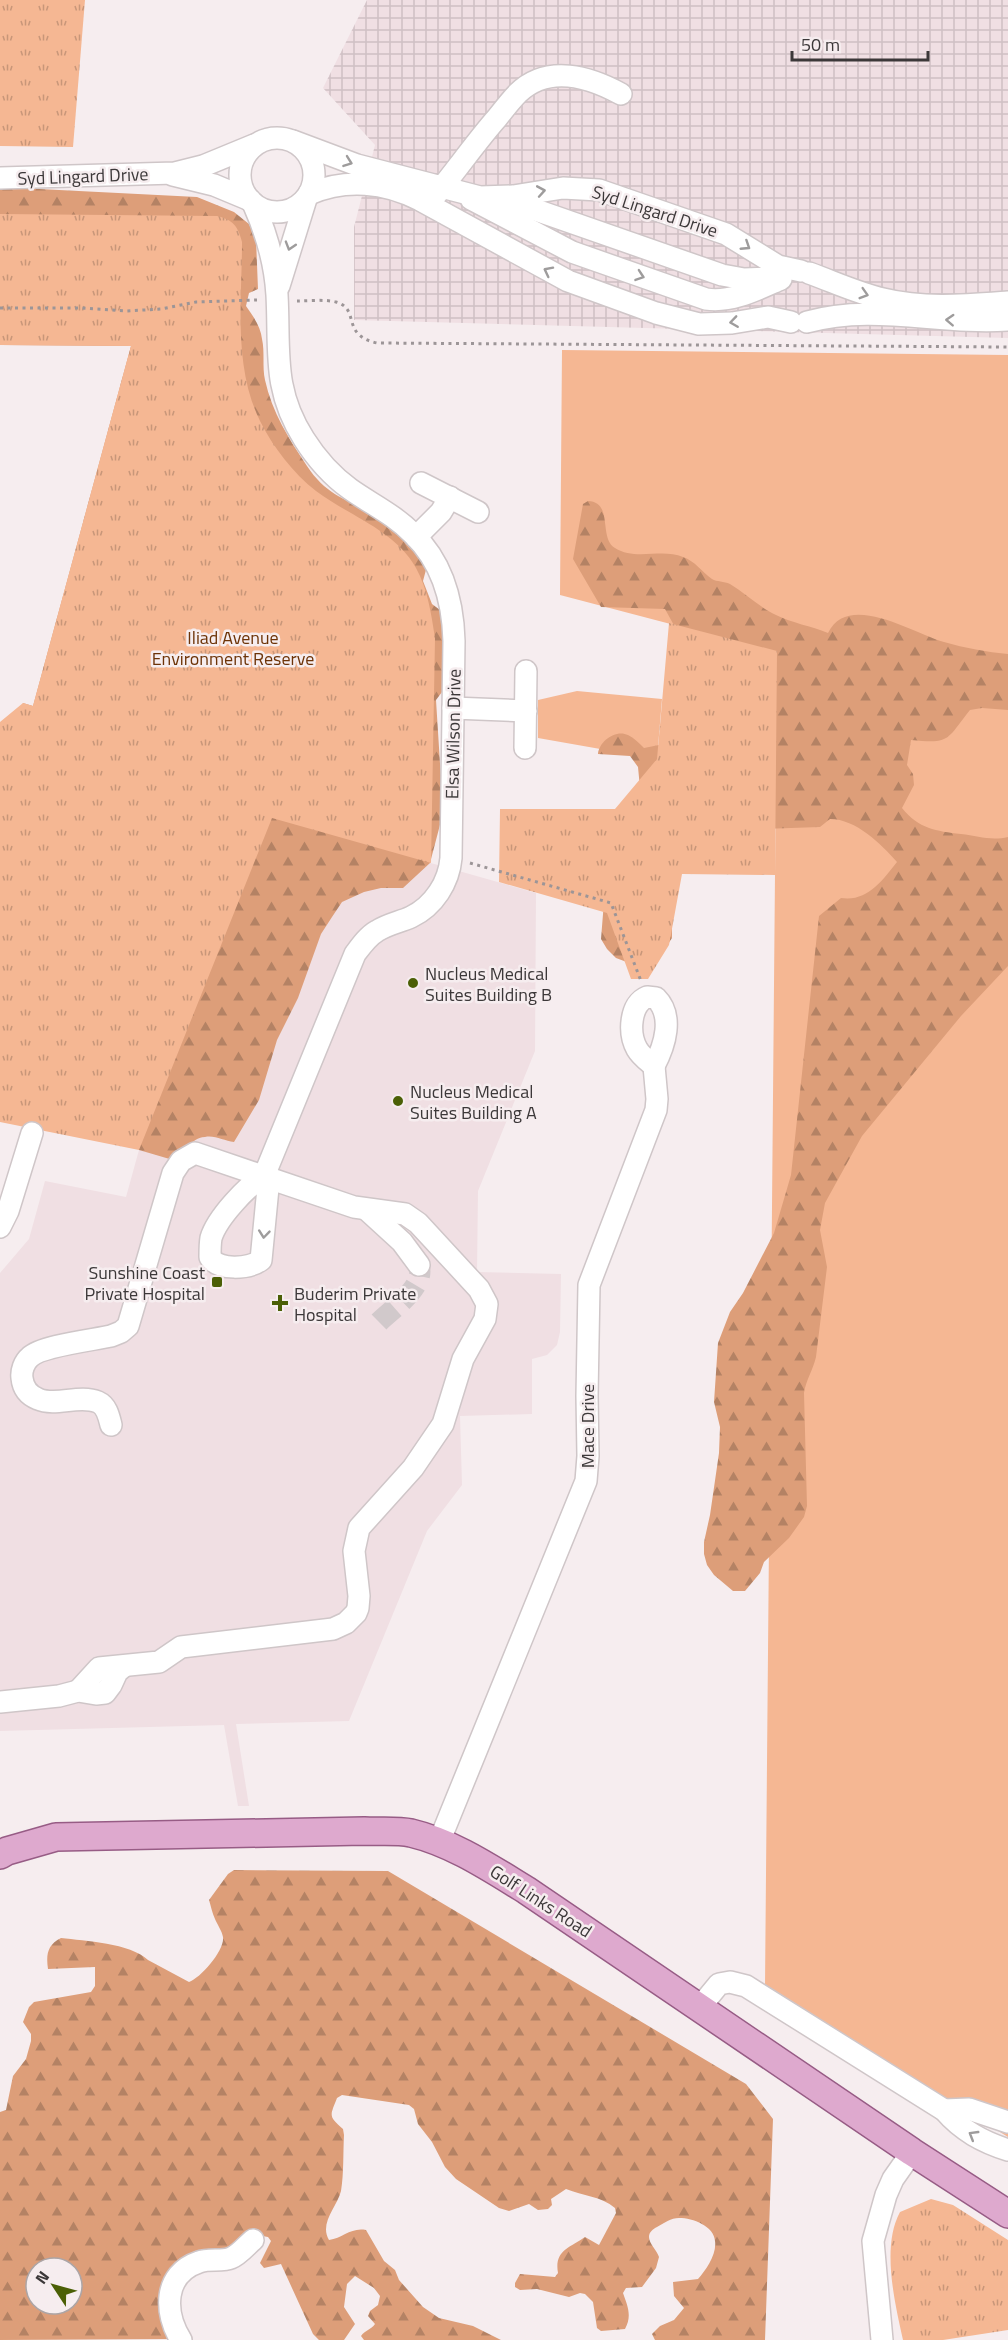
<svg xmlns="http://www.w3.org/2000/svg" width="1008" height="2340" font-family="'Titillium Web',sans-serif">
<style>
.built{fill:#f0dfe3}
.industrial{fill:url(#industrial-grid)}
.grass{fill:#f5b793}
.forest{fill:url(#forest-firs);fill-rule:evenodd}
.park{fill:url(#park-tufts)}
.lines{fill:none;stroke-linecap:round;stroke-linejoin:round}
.minor-tunnel{stroke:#d1c9cb;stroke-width:21;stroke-dasharray:21 10;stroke-linecap:butt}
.minor-casing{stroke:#cfc6c8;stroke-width:24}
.major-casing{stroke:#975c85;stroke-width:30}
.path{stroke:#9c9597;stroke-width:3;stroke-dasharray:3 4.5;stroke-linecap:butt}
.minor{stroke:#fff;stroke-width:21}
.major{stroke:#dea9ce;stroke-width:27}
.oneway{stroke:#9e9c9c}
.poi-dot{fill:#4b5f06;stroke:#f6edef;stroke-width:2}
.labels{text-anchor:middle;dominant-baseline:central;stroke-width:5;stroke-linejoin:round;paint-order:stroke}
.street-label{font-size:18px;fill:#3c3839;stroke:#f6edef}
.park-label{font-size:18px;fill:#6d3307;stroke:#f6edef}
.poi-label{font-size:18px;fill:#3c3839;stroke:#f6edef;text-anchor:start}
</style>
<defs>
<pattern id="industrial-grid" width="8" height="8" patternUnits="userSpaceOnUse" patternTransform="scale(1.5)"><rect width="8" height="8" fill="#f0dfe3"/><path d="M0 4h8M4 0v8" fill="none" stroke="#cfc0c4"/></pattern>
<pattern id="forest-firs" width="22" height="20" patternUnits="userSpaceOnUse" patternTransform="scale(1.5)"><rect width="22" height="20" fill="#dd9e79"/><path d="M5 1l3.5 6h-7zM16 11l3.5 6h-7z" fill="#b48264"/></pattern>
<pattern id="park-tufts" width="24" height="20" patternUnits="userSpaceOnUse" patternTransform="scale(1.5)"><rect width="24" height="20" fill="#f5b793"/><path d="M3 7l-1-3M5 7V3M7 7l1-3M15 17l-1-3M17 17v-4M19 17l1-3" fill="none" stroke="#c89679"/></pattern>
</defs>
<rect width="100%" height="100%" fill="#f6edef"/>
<!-- built -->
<polygon class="built" points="272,818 536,893 535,1051 478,1191 477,1272 561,1274 560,1332 557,1345 547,1355 532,1359 532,1414 460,1416 462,1485 427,1531 349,1721 236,1724 249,1806 238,1806 224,1725 0,1731 0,1273 29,1239 45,1181 126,1197 139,1150"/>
<!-- industrial -->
<polygon class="industrial" points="367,0 1008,0 1008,338 354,320 354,227 375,145 323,88"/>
<!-- grass -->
<g class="grass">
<polygon points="562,350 1008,355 1008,2137 765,1986 777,652 560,595"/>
<polygon points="577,691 662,699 657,759 538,738 538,700"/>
</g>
<!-- forest -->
<g class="forest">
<path d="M0 187 197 197 234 212 249 224 256 239 258 289 249 293 246 306C253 316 261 327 262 339 265 352 262 366 265 380 272 412 289 439 307 466 330 501 356 501 388 522 406 533 416 549 427 566L423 581 432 604 440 610 444 642 445 688 436 700 442 795 441 821 430 863 403 888H381L364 892 342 902 332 917 321 934 298 998 277 1040 259 1100 234 1142C224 1141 215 1135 205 1137 189 1138 186 1155 173 1160L139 1150 10 747 23 703 33 706 131 346 0 345Z"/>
<path d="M588 501C614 502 598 538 615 548 635 561 662 548 683 557 695 561 702 572 712 579 717 582 724 581 730 584 745 593 759 607 776 615 792 623 811 626 828 633 848 591 913 633 944 642 965 648 987 652 1008 654V710L982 708 970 710C946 740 951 744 911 740L907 765 913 774 914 785 902 808C919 829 936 831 961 834 978 836 991 841 1008 837V966L961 1016 862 1136 825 1203 820 1230 827 1267 816 1357C813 1370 806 1380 804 1393L807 1506 804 1517 789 1538 764 1562 760 1573 745 1591H733L714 1575 707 1565 704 1554V1542L710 1515 719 1453 720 1427 714 1402 718 1343 730 1312 743 1293 774 1233 791 1175 819 916 841 898C867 902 882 881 897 862 881 844 856 819 830 819L820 827 760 829 672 860V938L653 967 648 970 616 958 607 949 601 939 605 889 640 788 638 767 630 756 598 754C599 741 616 729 628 735 634 738 639 743 644 748L674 742 682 640 665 609 601 607 573 559 583 504Z"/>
<path d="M234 1870 388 1871 746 2084 773 2119 765 2340H655L652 2334 660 2326 674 2320 684 2308 674 2296 673 2282 698 2279C706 2270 717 2254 715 2241 714 2226 693 2218 679 2218 671 2218 664 2223 657 2227 653 2229 649 2232 649 2237 649 2244 657 2250 659 2257L656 2268 642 2287 626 2288 623 2293C628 2307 632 2316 625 2329L601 2331 597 2328 593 2302 585 2294 580 2293 569 2297 537 2289 520 2290 515 2287V2283L520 2274 555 2277 558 2273C554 2251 569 2248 585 2237L599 2245 616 2213 615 2208C601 2196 583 2196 566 2189L551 2199 552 2205 548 2209 538 2210 529 2204 509 2211 499 2208 456 2179 445 2167 432 2142 418 2124 414 2109 409 2105 342 2095 337 2098C330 2116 328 2116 343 2129L344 2135C343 2153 344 2173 341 2191 337 2207 319 2223 329 2240 343 2238 351 2227 366 2230L384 2261 395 2270 399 2280 423 2307 439 2318 473 2326 501 2340H364L361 2336C365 2330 371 2330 375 2324L368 2316 370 2311 378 2305 380 2296 374 2288 355 2276 347 2284 344 2307 355 2324 344 2340H319L313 2334 281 2264 264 2268 260 2263 271 2241 268 2237 257 2235 223 2256 174 2263 170 2339 0 2340V2112L6 2110 13 2076 26 2059 31 2041V2034L23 2022 29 2007 34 2002 91 1992 95 1986V1967L48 1969C46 1955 47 1945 61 1938 85 1941 130 1943 148 1960L189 1982C201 1978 225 1950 223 1937 222 1931 217 1924 215 1919 212 1913 211 1906 209 1900L228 1874ZM36 2268H72V2304H36Z"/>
</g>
<!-- park -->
<g class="park">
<polygon points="0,0 85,0 73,147 0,146"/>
<path d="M0 214 217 216C233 220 238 226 242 242 242 300 233 366 260 421 273 447 293 473 316 491 349 516 395 530 416 568 428 590 431 613 435 638L431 863 272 818 139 1150 0 1122V722L23 703 33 706 131 346 0 345Z"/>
<polygon points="669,623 777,651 775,875 682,874 669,945 648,979 631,979 607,913 499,882 500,809 615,809 657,759"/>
<path d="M931 2199 953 2205 1008 2240V2330L943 2340H903C895 2303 881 2247 900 2212Z"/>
</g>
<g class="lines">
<!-- minor-tunnel -->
<path class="minor-tunnel" d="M379 1322C393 1308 426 1287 419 1265"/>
<!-- minor casing -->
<g class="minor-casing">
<g id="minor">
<circle cx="277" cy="175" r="37"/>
<polyline points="293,141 357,165 480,197 513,196 563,188 599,190 726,234 778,266 801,271"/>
<polyline points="173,175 214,185 250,200"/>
<polyline points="0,178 175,173 203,166 254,145"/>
<path d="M309 194C346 178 385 182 420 200L568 281 656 313 699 324 732 323 768 317 791 322"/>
<path d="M434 197C456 171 475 143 497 118 504 109 511 100 518 93 548 64 590 77 621 94"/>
<path d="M471 199 572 252 706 299C732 303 758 289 781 279"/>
<polyline points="500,201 533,209 722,275 744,279 768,278"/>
<path d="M253 203C266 232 275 262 277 295 280 350 272 389 304 439 316 458 332 476 350 489 371 504 395 515 413 534 442 562 453 602 454 641L451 858C449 882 434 906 411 917 400 922 388 924 377 931 368 936 361 946 355 954L264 1176C247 1186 217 1218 211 1238 210 1244 210 1251 210 1257 218 1271 249 1269 261 1260L268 1188 264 1176"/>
<path d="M809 273C834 282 857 293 883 299 923 309 967 305 1008 302"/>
<polyline points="279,286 306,199"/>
<path d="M807 322C873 303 941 325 1008 320"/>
<polyline points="421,483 478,512"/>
<polyline points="416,537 441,512 450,497"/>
<polyline points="453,708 526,711"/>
<polyline points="525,748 526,671"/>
<path d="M647 997 656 998C674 1016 665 1045 654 1066 648 1061 641 1056 637 1049 628 1033 630 1004 647 997Z"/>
<polyline points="367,1210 402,1242 419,1265"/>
<polyline points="0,1227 8,1211 32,1133"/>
<path d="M78 1691 99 1668 159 1662 181 1647 333 1629 346 1623 356 1613 358 1608 359 1596 354 1551 359 1528 413 1468 443 1424 463 1359 485 1319 487 1304 479 1289 418 1223 405 1214 354 1207 195 1153 181 1161 173 1173 128 1326 121 1332 111 1336C93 1340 41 1346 30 1357 24 1362 21 1371 22 1378 23 1388 28 1395 38 1399 56 1407 79 1394 98 1402 107 1406 109 1417 111 1425"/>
<polyline points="0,1702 59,1696 78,1691 96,1694 105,1693 111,1685 117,1672 123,1667"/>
<polyline points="439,1842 586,1481 588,1456 587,1396 589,1285 656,1110 657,1099 654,1066"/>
<path d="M700 2007 719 1984 730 1982 746 1986 944 2110C962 2131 983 2142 1008 2150"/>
<polyline points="944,2110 969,2109 1008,2122"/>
<path d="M181 2340C164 2313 163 2274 199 2262 209 2258 222 2262 231 2258 239 2255 247 2245 253 2240"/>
<polyline points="882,2340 873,2241 886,2195 893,2179 912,2152"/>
</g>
</g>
<!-- major casing -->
<g class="major-casing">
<path id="major" d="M0 1855 7 1851 56 1837 364 1831C379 1832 396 1830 411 1833 453 1843 490 1868 526 1890L912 2152 1008 2214"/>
</g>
<!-- path -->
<g class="path">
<path d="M297 301C309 301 324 299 336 302 361 309 340 335 377 343L1008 347"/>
<polyline points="0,308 81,308 127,311 161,309 196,302 257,300"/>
<polyline points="470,863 611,903 641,981"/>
</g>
<!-- minor -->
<use href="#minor" class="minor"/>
<!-- major -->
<use href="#major" class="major"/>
</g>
<!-- one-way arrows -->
<defs><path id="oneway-chevron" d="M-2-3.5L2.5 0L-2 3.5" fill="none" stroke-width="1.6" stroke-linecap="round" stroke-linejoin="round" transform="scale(1.5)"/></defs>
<g class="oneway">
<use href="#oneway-chevron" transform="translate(348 162) rotate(20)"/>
<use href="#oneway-chevron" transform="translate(541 191) rotate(-10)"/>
<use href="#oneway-chevron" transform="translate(290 246) rotate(107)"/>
<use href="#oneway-chevron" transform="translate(746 246) rotate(33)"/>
<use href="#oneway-chevron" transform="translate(548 271) rotate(-153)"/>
<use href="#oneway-chevron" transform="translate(640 276) rotate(19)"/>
<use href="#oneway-chevron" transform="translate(864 294) rotate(17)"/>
<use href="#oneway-chevron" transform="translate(950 320) rotate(-177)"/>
<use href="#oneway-chevron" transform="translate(734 322) rotate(172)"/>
<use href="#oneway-chevron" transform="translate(264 1234) rotate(96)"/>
<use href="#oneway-chevron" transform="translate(973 2135) rotate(-149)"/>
</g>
<!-- markers -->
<g class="poi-dot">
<circle cx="413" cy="983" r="6"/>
<circle cx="398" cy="1101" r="6"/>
<rect x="211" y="1276" width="12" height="12" rx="3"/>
<path d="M277 1294h6v6h6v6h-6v6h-6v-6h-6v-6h6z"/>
</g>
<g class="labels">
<!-- street labels -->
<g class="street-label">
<text transform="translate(83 176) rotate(-2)">Syd Lingard Drive</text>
<text transform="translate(655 211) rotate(18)">Syd Lingard Drive</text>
<text transform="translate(453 734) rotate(-89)">Elsa Wilson Drive</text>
<text transform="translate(587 1426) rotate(-90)">Mace Drive</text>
<text transform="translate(541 1901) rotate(33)">Golf Links Road</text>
</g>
<!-- park labels -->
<g class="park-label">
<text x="233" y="637">Iliad Avenue<tspan x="233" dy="21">Environment Reserve</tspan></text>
</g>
<!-- poi labels -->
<g class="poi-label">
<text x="425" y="973">Nucleus Medical<tspan x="425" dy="21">Suites Building B</tspan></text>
<text x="410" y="1091">Nucleus Medical<tspan x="410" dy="21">Suites Building A</tspan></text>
<text x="205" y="1272" text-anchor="end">Sunshine Coast<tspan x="205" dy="21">Private Hospital</tspan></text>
<text x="294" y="1293">Buderim Private<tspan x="294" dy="21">Hospital</tspan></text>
</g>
</g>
<!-- north arrow -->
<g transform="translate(54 2286) rotate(306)"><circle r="28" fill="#f6edef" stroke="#aca5a6" stroke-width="1.5"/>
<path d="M0-4.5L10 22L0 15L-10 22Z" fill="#4b5f06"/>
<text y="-9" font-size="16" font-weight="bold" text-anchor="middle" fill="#3c3839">N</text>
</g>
<!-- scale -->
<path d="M792 51v9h136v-9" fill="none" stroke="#3c3839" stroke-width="3"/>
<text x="801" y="51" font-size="18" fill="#3c3839" stroke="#f6edef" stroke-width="4.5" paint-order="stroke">50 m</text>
</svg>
